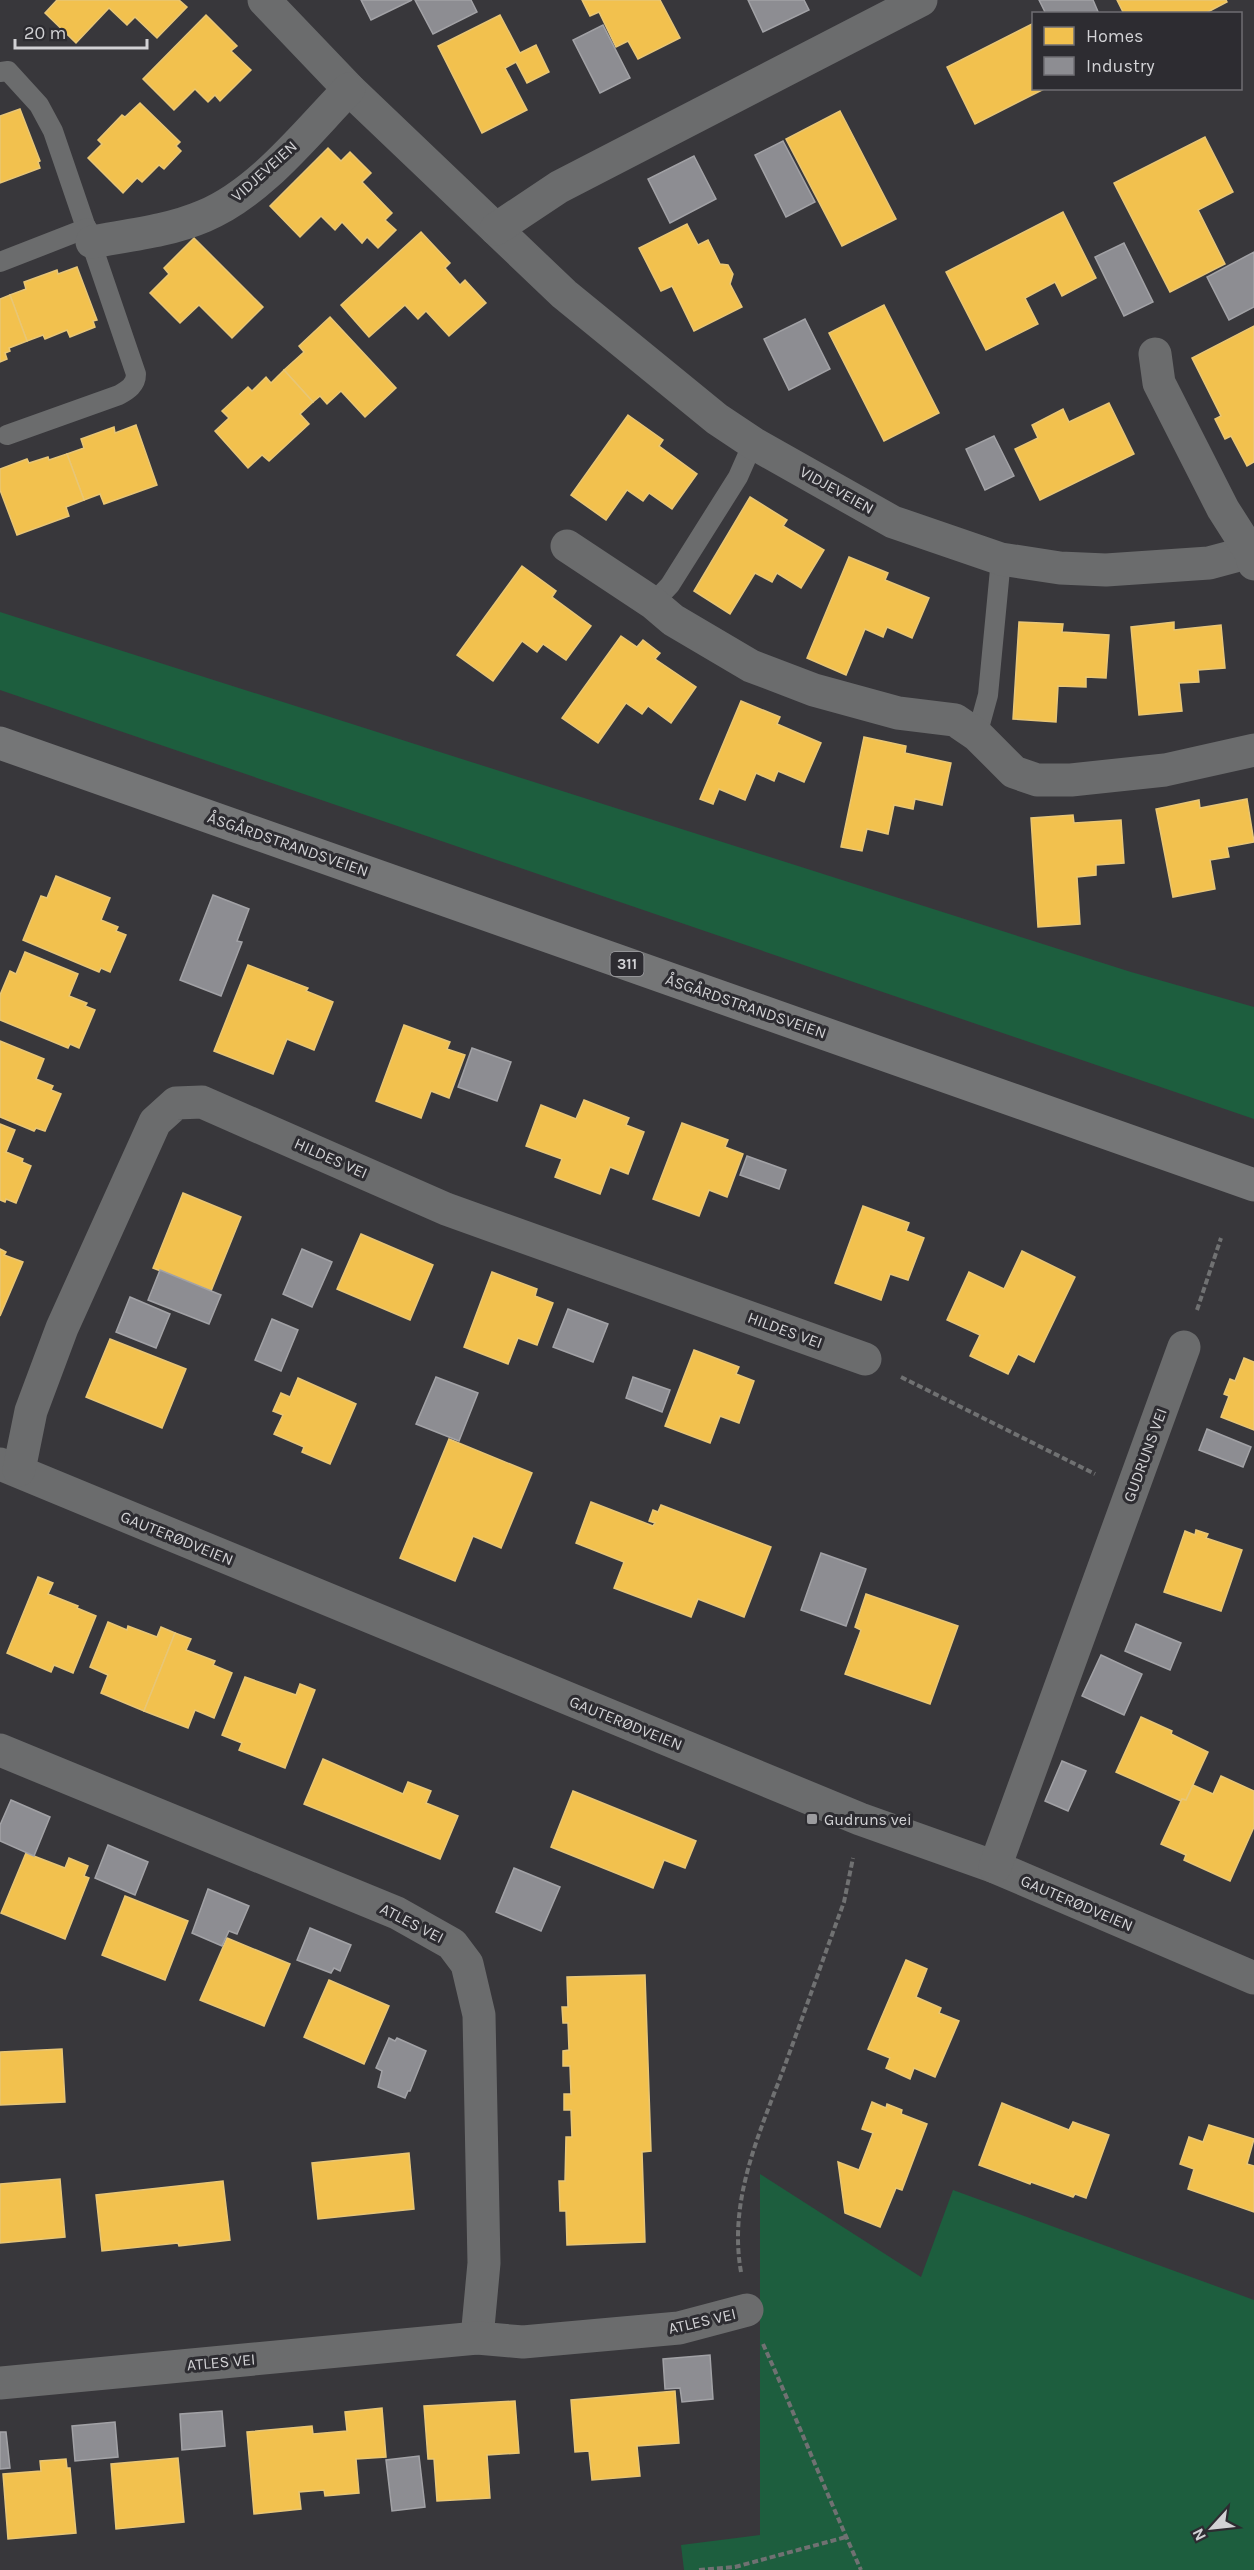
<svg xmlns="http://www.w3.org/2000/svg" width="1254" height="2570" font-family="Karla,sans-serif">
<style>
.green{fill:#1d5e3e}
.homes{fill:#f2c14e;stroke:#e8c676;stroke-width:1.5}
.industry{fill:#8d8d92;stroke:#a2a2a6;stroke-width:1.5}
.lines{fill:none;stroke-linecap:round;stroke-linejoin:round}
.path{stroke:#707172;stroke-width:4;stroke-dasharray:6 3;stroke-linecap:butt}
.lane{stroke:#6b6c6d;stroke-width:20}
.street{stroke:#6b6c6d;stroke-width:33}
.primary{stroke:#757677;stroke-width:33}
.poi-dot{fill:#9c9c9f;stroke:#2d2c31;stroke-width:2}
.labels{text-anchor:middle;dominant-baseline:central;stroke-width:6;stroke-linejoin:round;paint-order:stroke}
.shield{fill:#2d2c31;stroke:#a0a0a4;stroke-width:1.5}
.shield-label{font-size:15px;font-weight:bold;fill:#d2d2d5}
.street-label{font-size:16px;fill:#d2d2d5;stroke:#2d2c31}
.poi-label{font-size:16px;fill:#d2d2d5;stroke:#2d2c31;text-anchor:start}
</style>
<rect width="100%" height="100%" fill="#38373b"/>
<!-- green -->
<g class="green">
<polygon points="0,612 1131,972 1254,1007 1254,1119 0,690"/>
<polygon points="760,2174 921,2277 953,2190 1254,2300 1254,2570 684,2570 681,2545 760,2535"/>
</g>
<!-- homes -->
<g class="homes">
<polygon points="57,0 179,0 187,7 157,38 135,17 127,25 109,8 76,43 45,13"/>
<polygon points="582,0 660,0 680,38 638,59 628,41 616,47 599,12 590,16"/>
<polygon points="1117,0 1226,0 1227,2 1204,14 1124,14"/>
<polygon points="206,15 237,46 231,51 251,70 220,101 215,95 208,102 195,89 174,110 143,79"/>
<polygon points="500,15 520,53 536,45 549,72 527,83 516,62 505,68 527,110 482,133 438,46"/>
<polygon points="1034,23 1034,88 1046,88 975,124 947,67"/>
<polygon points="140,103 180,142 176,146 181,151 164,169 159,165 142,182 137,178 123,193 88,158 102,144 98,140 122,115 125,117"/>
<polygon points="20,109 40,161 38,162 40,168 0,183 0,116"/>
<polygon points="840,111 896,219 842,246 786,139"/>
<polygon points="1205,137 1233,192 1198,210 1225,264 1170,292 1114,183"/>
<polygon points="328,148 341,161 350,152 371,173 362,182 392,213 385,220 396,230 378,248 367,237 362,243 342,222 335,230 321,216 300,237 270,206"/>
<polygon points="1063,212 1096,278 1062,296 1055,282 1025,298 1038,324 986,350 946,272"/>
<polygon points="687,224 698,245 708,240 720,264 728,265 733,274 730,284 742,307 694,331 672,286 661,291 639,248"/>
<polygon points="421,232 450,263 445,268 460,285 465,280 486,303 449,336 426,311 418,319 405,305 369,337 341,305"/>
<polygon points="194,238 263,307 232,338 199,305 180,323 150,293 169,274 164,268"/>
<polygon points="77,267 97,320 93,321 95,327 70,337 67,330 45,339 43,335 27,341 10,295 26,289 24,282 57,270 58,274"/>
<polygon points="10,295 27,341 9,348 10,351 5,353 7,359 0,362 0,299"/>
<polygon points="884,305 939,413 884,441 829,333"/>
<polygon points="330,317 396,388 365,417 341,391 327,404 320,396 313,402 284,370 304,352 299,346"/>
<polygon points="1254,326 1254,462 1247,466 1231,436 1225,439 1215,419 1221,416 1192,358"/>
<polygon points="284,370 313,402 300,414 309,424 269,461 262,455 248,468 215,431 229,418 222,411 248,387 252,391 266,377 271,383"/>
<polygon points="1109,403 1134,454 1040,500 1015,449 1038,438 1032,425 1063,409 1069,422"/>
<polygon points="628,415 663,440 659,446 697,474 672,509 649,493 643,501 627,490 606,520 571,495"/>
<polygon points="136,425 157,485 104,504 100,494 84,500 67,454 84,448 81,439 114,427 115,433"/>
<polygon points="67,454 84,500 66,507 69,516 17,535 0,490 0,469 27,459 29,463 48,457 49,460"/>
<polygon points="750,497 787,520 783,526 824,550 801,588 777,573 772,582 755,573 730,614 694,591"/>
<polygon points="849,557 888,573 885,580 929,598 912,638 887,627 883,637 865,629 846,675 807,658"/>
<polygon points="522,566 556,591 552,597 591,626 566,660 543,644 537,652 522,641 493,681 457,655"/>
<polygon points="1019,622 1063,624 1062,632 1109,635 1106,678 1086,677 1086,687 1058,686 1056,722 1013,719"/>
<polygon points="1174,622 1174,630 1221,625 1225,668 1198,670 1199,682 1179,683 1182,711 1139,715 1131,627"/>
<polygon points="621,636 637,647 643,640 660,653 655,659 696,687 671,723 648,706 642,714 626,703 598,743 562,718"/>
<polygon points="741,701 780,717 777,724 821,743 804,782 778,771 774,781 756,773 745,800 719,789 713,804 700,799"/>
<polygon points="864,737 906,746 905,753 951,763 942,805 915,799 913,809 894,805 888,834 867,829 862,851 841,847"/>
<polygon points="1247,799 1254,842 1227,847 1229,857 1210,860 1215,889 1173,897 1156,809 1199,800 1200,808"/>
<polygon points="1073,815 1074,823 1121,820 1124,863 1096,865 1096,875 1077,877 1080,924 1038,927 1031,818"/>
<polygon points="56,876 110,898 101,920 118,927 116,931 126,935 110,972 101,968 99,972 23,940 41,896 47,898"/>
<polygon points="25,952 78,974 69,996 87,1003 85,1006 95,1010 79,1048 70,1044 68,1048 0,1020 0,995 10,971 16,974"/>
<polygon points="248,965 308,988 306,991 333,1002 314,1050 287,1039 273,1074 214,1051"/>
<polygon points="404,1025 450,1042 447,1049 465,1055 449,1098 431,1091 421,1118 376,1101"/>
<polygon points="0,1041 44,1059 36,1079 53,1086 51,1090 61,1094 45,1131 36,1128 34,1131 0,1117"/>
<polygon points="584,1100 629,1118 626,1125 644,1132 628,1174 610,1167 600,1194 555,1177 562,1159 526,1146 541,1105 576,1119"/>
<polygon points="682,1123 728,1140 725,1147 743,1154 727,1197 709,1190 699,1216 653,1199"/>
<polygon points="0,1124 15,1130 6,1152 23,1159 22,1162 31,1166 16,1203 6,1199 5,1202 0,1200"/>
<polygon points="183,1193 241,1217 211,1291 153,1268"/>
<polygon points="863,1206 909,1223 906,1231 924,1238 908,1280 890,1274 881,1300 835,1283"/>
<polygon points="361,1234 433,1265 410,1320 337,1289"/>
<polygon points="0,1249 6,1252 4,1255 23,1262 0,1316"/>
<polygon points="1022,1251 1075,1277 1034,1362 1018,1354 1008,1374 970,1356 980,1335 947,1320 969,1272 1004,1289"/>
<polygon points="492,1272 537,1289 535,1296 553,1303 537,1345 518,1338 508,1364 464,1347"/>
<polygon points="110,1339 186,1369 162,1428 86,1397"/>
<polygon points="694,1350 739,1367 736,1374 754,1381 739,1423 720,1416 710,1443 665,1426"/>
<polygon points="1244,1358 1254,1362 1254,1430 1221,1417 1229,1396 1224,1394 1230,1379 1235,1381"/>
<polygon points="298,1378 356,1404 330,1464 302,1452 304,1447 274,1434 283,1415 273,1411 281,1393 290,1397"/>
<polygon points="449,1439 532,1473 501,1548 473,1536 455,1581 400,1558"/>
<polygon points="591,1502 653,1526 655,1523 649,1521 653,1510 658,1512 661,1505 771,1547 744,1617 698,1599 691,1617 614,1588 624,1562 576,1543"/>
<polygon points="1196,1530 1208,1534 1206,1538 1242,1550 1221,1611 1164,1592 1185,1531 1195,1535"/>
<polygon points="38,1577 53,1583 48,1594 78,1606 77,1608 96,1616 73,1673 54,1665 51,1672 7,1653"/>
<polygon points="866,1594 958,1626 930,1704 845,1674 861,1630 855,1627"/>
<polygon points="108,1622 127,1630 128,1626 157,1637 161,1627 175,1633 144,1711 101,1693 108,1675 90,1667"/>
<polygon points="175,1633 191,1639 186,1650 215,1661 213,1665 232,1673 214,1718 195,1710 188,1728 144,1711"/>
<polygon points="245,1677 296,1695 300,1684 315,1690 285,1768 239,1750 242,1743 222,1735"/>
<polygon points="1141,1717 1172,1731 1171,1734 1208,1752 1186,1800 1182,1799 1181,1801 1116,1772"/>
<polygon points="323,1759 403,1794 408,1782 431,1791 426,1803 458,1816 440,1859 304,1804"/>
<polygon points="1221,1776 1254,1791 1254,1827 1230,1881 1184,1860 1186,1855 1161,1844 1182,1799 1186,1800 1193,1785 1213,1794"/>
<polygon points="573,1791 696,1841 685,1868 664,1860 653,1888 551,1847"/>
<polygon points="26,1853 65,1868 69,1858 88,1866 84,1876 89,1878 65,1939 1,1913"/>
<polygon points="125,1896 188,1921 165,1980 102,1955"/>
<polygon points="227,1938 290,1964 264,2026 200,2000"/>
<polygon points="906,1960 927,1969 916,1997 941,2008 939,2013 959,2021 935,2077 914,2068 910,2079 886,2068 890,2058 868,2049"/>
<polygon points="645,1975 651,2151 642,2152 645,2242 567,2245 566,2211 560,2211 559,2181 565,2181 566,2137 572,2137 571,2110 564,2110 564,2094 571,2094 570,2066 563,2066 563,2051 569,2050 568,2023 563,2023 562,2007 568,2007 567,1977"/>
<polygon points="329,1980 389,2006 364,2064 304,2037"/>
<polygon points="62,2049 65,2102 0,2105 0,2052"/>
<polygon points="872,2102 886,2108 887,2104 902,2110 901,2114 927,2124 902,2190 896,2188 880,2227 845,2213 838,2162 859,2170 873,2133 862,2129"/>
<polygon points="1002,2103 1069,2130 1073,2122 1109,2135 1086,2198 1075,2194 1073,2197 1031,2182 1030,2184 979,2165"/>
<polygon points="1209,2125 1254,2139 1247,2164 1254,2166 1254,2212 1188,2189 1194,2169 1180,2164 1189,2137 1203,2142"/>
<polygon points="409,2153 414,2209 318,2219 312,2163"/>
<polygon points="60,2179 65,2237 0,2243 0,2184"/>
<polygon points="223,2181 230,2240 179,2246 178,2243 102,2251 96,2195"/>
<polygon points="675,2391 679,2443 637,2446 640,2476 592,2480 589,2451 575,2452 571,2400"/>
<polygon points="515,2401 519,2453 487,2455 490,2498 437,2501 434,2459 428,2459 424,2406"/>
<polygon points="382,2408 386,2457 356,2459 359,2493 325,2496 324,2490 299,2492 301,2509 254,2514 247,2432 312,2426 313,2434 347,2431 345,2412"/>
<polygon points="178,2458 184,2522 116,2529 111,2464"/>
<polygon points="66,2459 67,2468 70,2468 76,2533 8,2539 3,2474 41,2471 40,2461"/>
</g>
<!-- industry -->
<g class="industry">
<polygon points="361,0 412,0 371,20"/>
<polygon points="415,0 471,0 477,12 433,34"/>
<polygon points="748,0 804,0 809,10 763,32"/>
<polygon points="1039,0 1093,0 1099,14 1046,14"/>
<polygon points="603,25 630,78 600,93 573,40"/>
<polygon points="783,141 815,202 786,217 755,155"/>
<polygon points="694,156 716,199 670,223 648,179"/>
<polygon points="1124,243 1153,302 1124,316 1095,257"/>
<polygon points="1254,252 1254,307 1229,320 1207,277"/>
<polygon points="805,319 830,369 789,390 764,339"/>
<polygon points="994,436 1014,476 985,490 966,449"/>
<polygon points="213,895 249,909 237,941 242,942 221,996 180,980"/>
<polygon points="472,1048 511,1062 497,1101 458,1087"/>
<polygon points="747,1156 786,1170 779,1189 740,1175"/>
<polygon points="302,1249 332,1262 312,1307 283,1294"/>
<polygon points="160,1270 221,1295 209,1324 148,1300"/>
<polygon points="130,1297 170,1314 156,1348 116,1332"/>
<polygon points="568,1309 608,1324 593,1362 553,1347"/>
<polygon points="272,1319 298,1330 281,1371 255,1360"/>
<polygon points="436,1377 478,1393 459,1441 416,1424"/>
<polygon points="633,1377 670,1390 662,1412 626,1398"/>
<polygon points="1207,1429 1251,1447 1243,1467 1199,1450"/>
<polygon points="821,1553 866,1569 846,1626 801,1610"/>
<polygon points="1136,1624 1181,1643 1170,1670 1125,1651"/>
<polygon points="1101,1655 1142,1674 1124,1715 1082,1696"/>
<polygon points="1062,1761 1086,1771 1068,1811 1045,1801"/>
<polygon points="11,1800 50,1817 34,1856 0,1841 0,1825"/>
<polygon points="108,1845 148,1862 135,1895 95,1878"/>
<polygon points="514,1868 560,1887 541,1931 496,1912"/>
<polygon points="208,1889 249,1906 237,1934 229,1931 222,1946 192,1933"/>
<polygon points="310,1928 351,1945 340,1971 334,1968 331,1973 297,1960"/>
<polygon points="389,2038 395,2041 397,2038 426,2051 410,2091 408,2091 405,2098 378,2087 382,2071 376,2068"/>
<polygon points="710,2355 713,2399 682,2402 680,2388 665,2389 663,2359"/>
<polygon points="222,2411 225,2446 182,2450 180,2414"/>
<polygon points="115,2422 118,2457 75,2461 72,2426"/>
<polygon points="0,2432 6,2432 10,2468 0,2469"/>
<polygon points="419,2456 425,2507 392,2511 386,2460"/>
</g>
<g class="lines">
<!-- path -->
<g class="path">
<polyline points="1197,1310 1221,1238"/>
<polyline points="901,1377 1095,1474"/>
<path d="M741 2272C728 2199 760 2132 785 2065 805 2011 824 1956 844 1902L853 1858"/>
<path d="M763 2344C797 2419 827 2495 861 2570"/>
<polyline points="699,2570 735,2567 846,2537"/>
</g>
<!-- lane -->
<g class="lane">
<path d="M0 72 8 71 39 105 53 131 136 374C136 385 128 390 119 395L7 435"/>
<polyline points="0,262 87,228"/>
<polyline points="653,603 670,585 738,477 753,443"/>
<polyline points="977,735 988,695 1001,559"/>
</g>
<!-- street -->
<g class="street">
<polyline points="264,0 349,89 564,294 717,419 753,443 893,522 1001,559 1060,568 1106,570 1209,563 1254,551"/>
<polyline points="496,229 559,187 921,0"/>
<path d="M92 242C130 235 169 231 204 216 260 193 307 132 349 89"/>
<polyline points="1155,354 1159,383 1223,509 1251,553 1254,564"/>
<polyline points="567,546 653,603 673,620 751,666 814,690 898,713 955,720 977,735 1014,772 1037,780 1071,780 1165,770 1254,750"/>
<polyline points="0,1464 860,1819 995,1867 1254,1978"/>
<polyline points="19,1470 31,1411 62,1328 155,1122 176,1103 202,1102 446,1209 865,1359"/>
<polyline points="0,1750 397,1913 452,1944 467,1964 479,2015 484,2263 477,2338"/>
<polyline points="995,1867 1184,1347"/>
<polyline points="0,2383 477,2338 523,2342 679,2328 747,2310"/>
</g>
<!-- primary -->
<polyline class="primary" points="0,743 1254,1185"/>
</g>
<!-- markers -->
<rect class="poi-dot" x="806" y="1813" width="12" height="12" rx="3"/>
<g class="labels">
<!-- shield labels -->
<rect class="shield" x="610.5" y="952" width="33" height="24" rx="4.5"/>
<g class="shield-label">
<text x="627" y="964">311</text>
</g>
<!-- street labels -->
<g class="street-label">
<text transform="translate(264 171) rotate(-42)">VIDJEVEIEN</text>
<text transform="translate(837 490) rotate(29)">VIDJEVEIEN</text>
<text transform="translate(288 844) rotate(19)">ÅSGÅRDSTRANDSVEIEN</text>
<text transform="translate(746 1006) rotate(19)">ÅSGÅRDSTRANDSVEIEN</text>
<text transform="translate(331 1158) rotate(24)">HILDES VEI</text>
<text transform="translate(785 1330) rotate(20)">HILDES VEI</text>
<text transform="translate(1145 1455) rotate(-70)">GUDRUNS VEI</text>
<text transform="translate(177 1538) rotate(22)">GAUTERØDVEIEN</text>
<text transform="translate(626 1723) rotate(22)">GAUTERØDVEIEN</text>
<text transform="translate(1077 1903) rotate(23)">GAUTERØDVEIEN</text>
<text transform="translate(412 1923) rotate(27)">ATLES VEI</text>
<text transform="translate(702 2321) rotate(-13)">ATLES VEI</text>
<text transform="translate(221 2362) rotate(-5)">ATLES VEI</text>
</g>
<!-- poi labels -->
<g class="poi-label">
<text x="824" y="1819">Gudruns vei</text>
</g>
</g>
<!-- legend -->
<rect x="1032" y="12" width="210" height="78" fill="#2d2c31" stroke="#6f6e73" stroke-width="1.5"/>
<rect x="1044" y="27" width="30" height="18" fill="#f2c14e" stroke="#6f6e73" stroke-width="1.5"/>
<text x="1086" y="42" font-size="18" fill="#d2d2d5">Homes</text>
<rect x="1044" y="57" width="30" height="18" fill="#8d8d92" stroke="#6f6e73" stroke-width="1.5"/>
<text x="1086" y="72" font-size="18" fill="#d2d2d5">Industry</text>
<!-- north arrow -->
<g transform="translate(1212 2528) rotate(243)" stroke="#2d2c31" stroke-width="4.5" paint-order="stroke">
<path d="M0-4.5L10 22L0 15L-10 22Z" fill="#d2d2d5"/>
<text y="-9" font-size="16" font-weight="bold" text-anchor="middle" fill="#d2d2d5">N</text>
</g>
<!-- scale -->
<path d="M15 39v9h132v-9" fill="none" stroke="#d2d2d5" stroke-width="3"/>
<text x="24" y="39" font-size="18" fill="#d2d2d5" stroke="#2d2c31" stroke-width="4.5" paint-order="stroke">20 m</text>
</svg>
